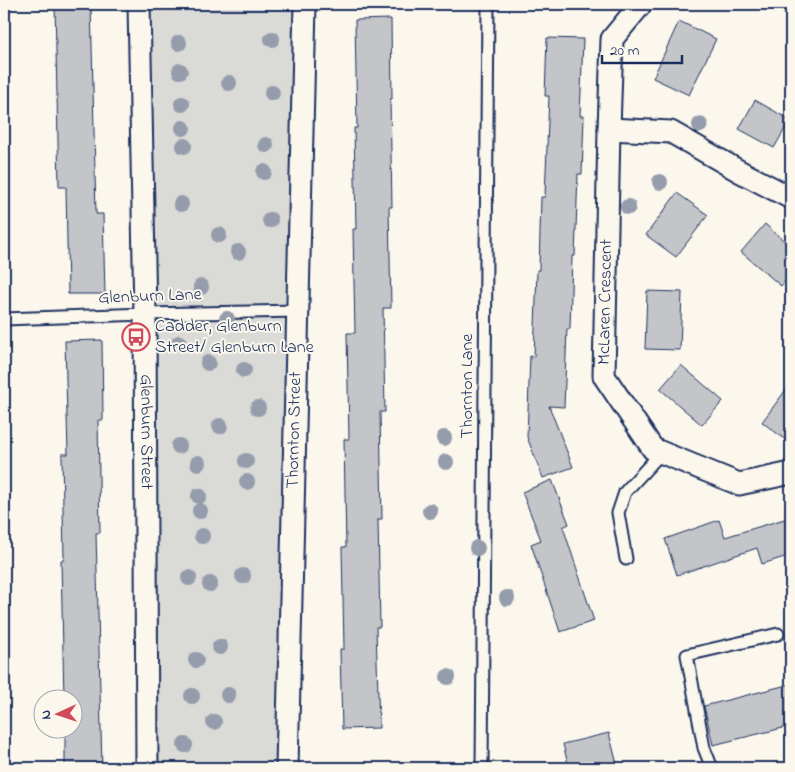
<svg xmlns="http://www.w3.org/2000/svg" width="795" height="772" font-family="'Indie Flower',sans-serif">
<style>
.green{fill:#dadad7;stroke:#7a849a}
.building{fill:#c3c5c9;stroke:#1b2f5e}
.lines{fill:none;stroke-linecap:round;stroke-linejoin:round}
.service-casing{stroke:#1b2f5e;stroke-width:15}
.minor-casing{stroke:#1b2f5e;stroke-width:25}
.service{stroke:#fbf7ec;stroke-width:11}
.minor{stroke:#fbf7ec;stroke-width:21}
.tree{fill:#959cab}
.labels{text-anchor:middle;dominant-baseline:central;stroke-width:4;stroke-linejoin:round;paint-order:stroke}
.street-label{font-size:18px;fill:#1b2f5e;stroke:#fbf7ec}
.poi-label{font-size:18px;fill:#1b2f5e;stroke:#fbf7ec;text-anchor:start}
</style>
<rect width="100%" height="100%" fill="#fbf7ec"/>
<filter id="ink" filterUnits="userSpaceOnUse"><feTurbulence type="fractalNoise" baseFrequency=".02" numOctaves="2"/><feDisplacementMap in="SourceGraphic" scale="10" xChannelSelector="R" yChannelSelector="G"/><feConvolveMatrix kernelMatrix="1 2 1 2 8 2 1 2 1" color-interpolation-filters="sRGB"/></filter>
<g filter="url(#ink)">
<!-- green -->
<g class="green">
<polygon points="142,4 301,4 296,309 148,311"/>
<polygon points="296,312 282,768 153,768 149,316"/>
</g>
<!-- building -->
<g class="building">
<polygon points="55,4 91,4 96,214 103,214 105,294 68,294 66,187 59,187"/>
<polygon points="391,19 392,99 390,99 392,207 389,207 391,308 383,308 385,412 380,412 382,519 378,519 380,627 376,627 379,728 342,729 340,649 344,649 342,547 346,547 344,439 349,439 347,333 355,333 353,229 356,229 354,128 357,128 355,20"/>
<polygon points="679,21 716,39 689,95 653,78"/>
<polygon points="547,38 583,39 580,116 584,116 582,174 578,174 575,256 572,256 570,329 567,329 564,407 549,406 573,467 543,478 527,437 530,356 534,357 537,270 539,270 541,197 545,197 549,96 545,96"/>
<polygon points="755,100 790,120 774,148 739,129"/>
<polygon points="677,193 708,215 676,257 646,235"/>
<polygon points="765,224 791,247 791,274 781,286 741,252"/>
<polygon points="647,291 682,292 680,350 645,349"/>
<polygon points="102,340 103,420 98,420 100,533 96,533 102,768 65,768 65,730 72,730 72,700 64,700 61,560 64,560 62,454 68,454 65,341"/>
<polygon points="681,365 723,401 702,425 660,389"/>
<polygon points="791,383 791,444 762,422"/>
<polygon points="552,480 569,524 563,527 594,621 560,632 531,544 541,540 522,492"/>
<polygon points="791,517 791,555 762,564 757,548 677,575 665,539 719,520 725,537"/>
<polygon points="791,684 791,726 713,745 704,706"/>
<polygon points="609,733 618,768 569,768 563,744"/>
</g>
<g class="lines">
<!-- service casing -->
<g class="service-casing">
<g id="service">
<polyline points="4,319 145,314 298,311"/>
<polyline points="626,559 618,513 625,492 661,453"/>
<polyline points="482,768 488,4"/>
<polyline points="712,768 704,748 687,655 778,634"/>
</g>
</g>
<!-- minor casing -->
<g class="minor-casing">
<g id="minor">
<path id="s1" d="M139 4 145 314 147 768"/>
<polyline points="641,4 612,39 609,129 604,376 653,449 739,484 791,473"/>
<polyline points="609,129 671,132 739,171 791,198"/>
<path id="s2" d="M287 768 305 4"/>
</g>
</g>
<!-- service -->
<use href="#service" class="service"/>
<!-- minor -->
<use href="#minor" class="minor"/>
</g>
<!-- trees -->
<g class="tree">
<circle cx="272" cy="39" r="8"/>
<circle cx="179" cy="43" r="8"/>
<circle cx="180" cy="71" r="8"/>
<circle cx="229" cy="83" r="8"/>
<circle cx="272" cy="93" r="8"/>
<circle cx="182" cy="104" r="8"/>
<circle cx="700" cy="125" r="8"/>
<circle cx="183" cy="128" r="8"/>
<circle cx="266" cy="145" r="8"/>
<circle cx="184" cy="146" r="8"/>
<circle cx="264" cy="172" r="8"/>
<circle cx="660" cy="182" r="8"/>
<circle cx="181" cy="204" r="8"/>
<circle cx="628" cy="207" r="8"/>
<circle cx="270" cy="220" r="8"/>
<circle cx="219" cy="235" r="8"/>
<circle cx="238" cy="252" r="8"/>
<circle cx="201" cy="287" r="8"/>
<circle cx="227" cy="319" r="8"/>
<circle cx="179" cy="343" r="8"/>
<circle cx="208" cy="363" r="8"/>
<circle cx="244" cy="370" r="8"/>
<circle cx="258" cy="408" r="8"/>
<circle cx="220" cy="426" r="8"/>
<circle cx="444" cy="438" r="8"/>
<circle cx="179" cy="446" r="8"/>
<circle cx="246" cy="461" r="8"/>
<circle cx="446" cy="462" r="8"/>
<circle cx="198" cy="463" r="8"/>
<circle cx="247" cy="482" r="8"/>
<circle cx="199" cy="496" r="8"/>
<circle cx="200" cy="511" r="8"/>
<circle cx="430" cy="511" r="8"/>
<circle cx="202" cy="536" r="8"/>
<circle cx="477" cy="548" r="8"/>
<circle cx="243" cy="576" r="8"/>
<circle cx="189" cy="578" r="8"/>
<circle cx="210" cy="584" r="8"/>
<circle cx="507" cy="598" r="8"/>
<circle cx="220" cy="647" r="8"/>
<circle cx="196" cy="660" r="8"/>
<circle cx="448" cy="677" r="8"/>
<circle cx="228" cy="695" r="8"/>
<circle cx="192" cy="696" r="8"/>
<circle cx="214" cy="722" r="8"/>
<circle cx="185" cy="745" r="8"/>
</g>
</g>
<!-- icons -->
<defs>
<g id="bus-ring" transform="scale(1.4375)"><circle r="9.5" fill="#fbf7ec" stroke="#d1495b" stroke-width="1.5"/><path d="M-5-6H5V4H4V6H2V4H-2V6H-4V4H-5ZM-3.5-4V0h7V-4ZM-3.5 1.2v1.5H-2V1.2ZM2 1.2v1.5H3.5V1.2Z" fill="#d1495b"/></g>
</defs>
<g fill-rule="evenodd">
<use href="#bus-ring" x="136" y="337"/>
</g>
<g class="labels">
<!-- street labels -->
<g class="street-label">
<text transform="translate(150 297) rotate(-2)">Glenburn Lane</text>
<text transform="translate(606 302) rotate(-89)">McLaren Crescent</text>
<text transform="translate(468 386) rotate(-90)">Thornton Lane</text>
<text stroke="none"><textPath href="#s1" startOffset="428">Glenburn Street</textPath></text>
<text stroke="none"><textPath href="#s2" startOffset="338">Thornton Street</textPath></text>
</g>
<!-- poi labels -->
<g class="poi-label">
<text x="155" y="327">Cadder, Glenburn<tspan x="155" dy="21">Street/ Glenburn Lane</tspan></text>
</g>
</g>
<!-- margin -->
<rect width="795" height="772" fill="none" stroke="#fbf7ec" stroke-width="20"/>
<rect x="10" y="10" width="775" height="752" fill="none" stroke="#1b2f5e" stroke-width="2" filter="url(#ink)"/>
<!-- north arrow -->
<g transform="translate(58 714) rotate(267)"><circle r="24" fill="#fbf7ec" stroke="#a1a7b3"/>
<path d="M0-4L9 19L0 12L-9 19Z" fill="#d1495b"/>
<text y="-8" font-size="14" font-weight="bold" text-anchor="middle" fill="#1b2f5e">N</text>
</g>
<!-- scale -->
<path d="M602 55v8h80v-8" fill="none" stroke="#1b2f5e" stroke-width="2.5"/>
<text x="610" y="55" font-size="15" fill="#1b2f5e" stroke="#fbf7ec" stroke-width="4" paint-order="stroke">20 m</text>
</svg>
